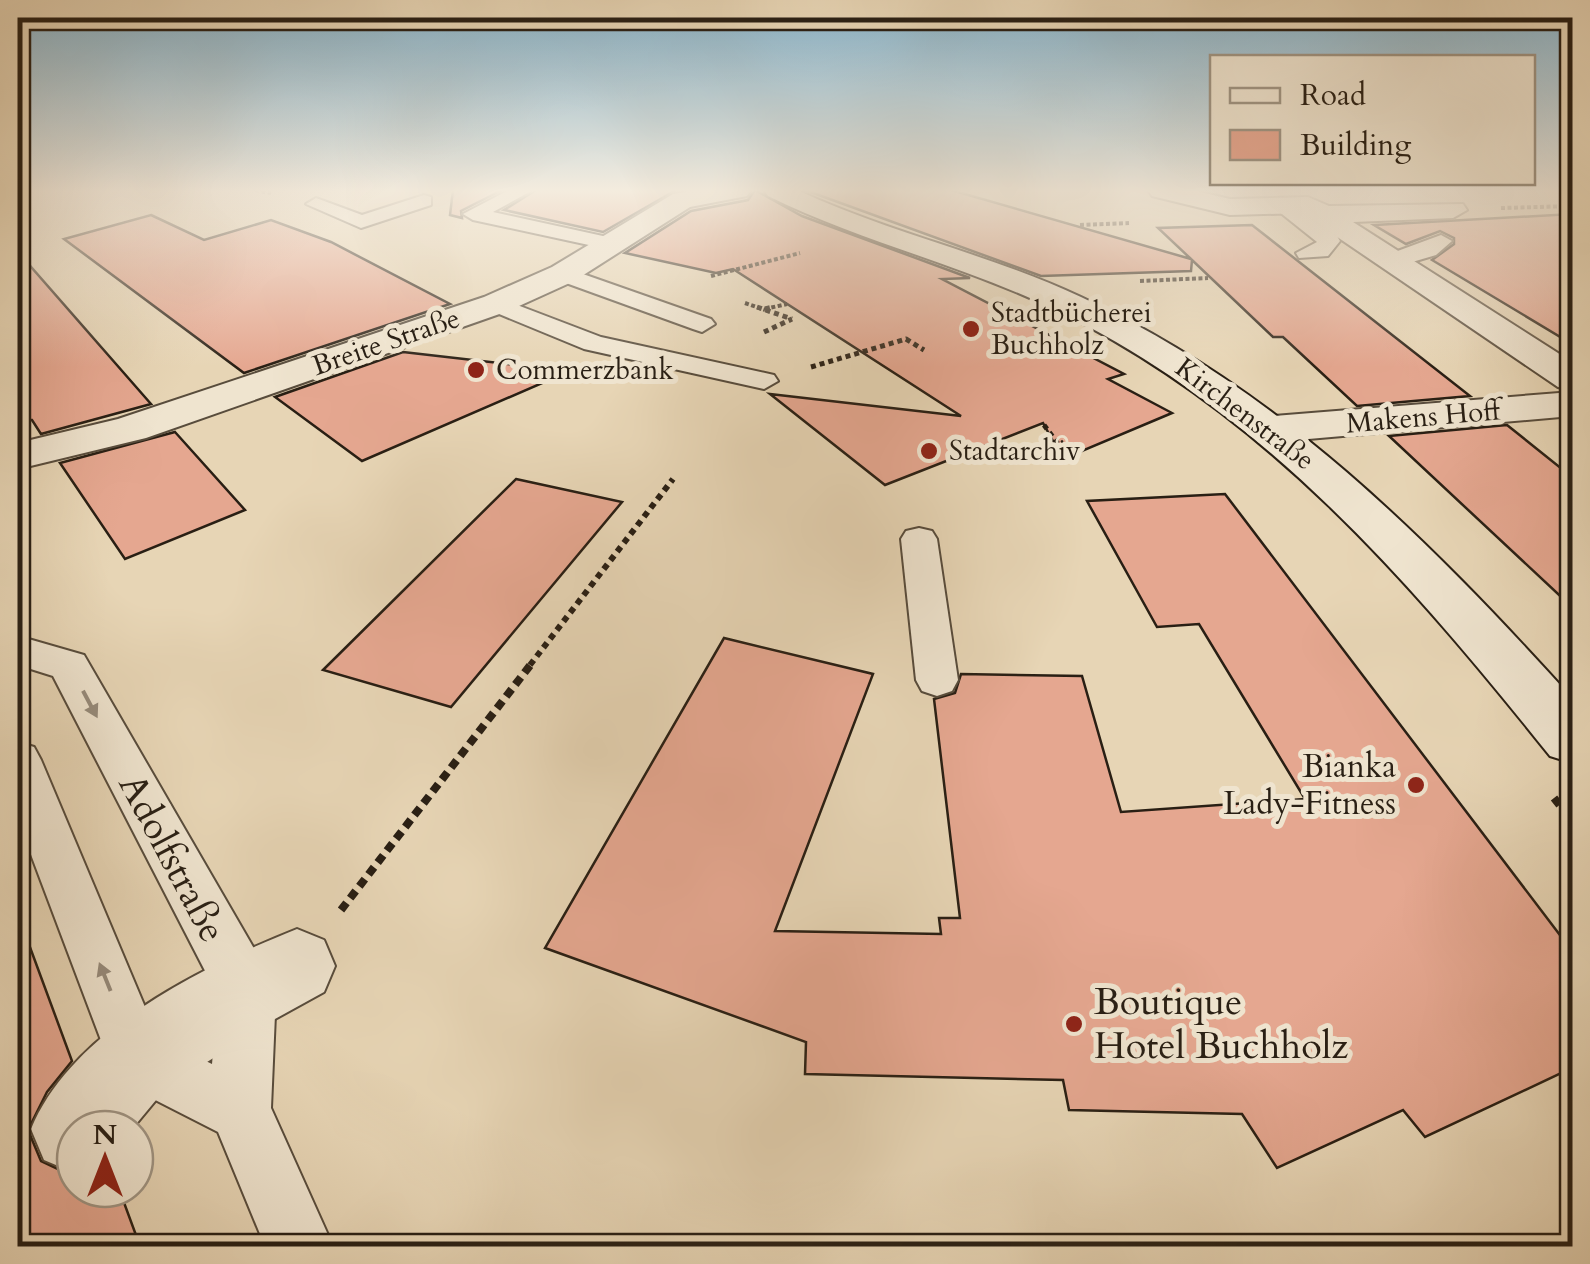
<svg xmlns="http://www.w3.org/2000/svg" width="1590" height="1264" font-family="Cardo,serif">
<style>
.building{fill:#e5a790;stroke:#291f14;stroke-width:2.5}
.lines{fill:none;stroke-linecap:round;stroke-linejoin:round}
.lane-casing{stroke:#584c3c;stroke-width:4}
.street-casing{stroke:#584c3c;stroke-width:4}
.secondary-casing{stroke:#291f14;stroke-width:4}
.path-far3{stroke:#291f14;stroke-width:4;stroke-dasharray:4 2.5;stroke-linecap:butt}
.path-far2{stroke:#291f14;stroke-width:5;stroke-dasharray:5 4;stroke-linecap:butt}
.path-far1{stroke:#291f14;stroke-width:6;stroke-dasharray:6 5;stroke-linecap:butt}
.path{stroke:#291f14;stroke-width:8;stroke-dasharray:9 6;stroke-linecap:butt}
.lane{fill:#efe4cf;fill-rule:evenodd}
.street{fill:#efe4cf;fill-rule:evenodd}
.secondary{fill:#efe4cf;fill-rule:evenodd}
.oneway{fill:#968b7b}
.poi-dot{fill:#8f2418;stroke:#efe4cf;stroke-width:4}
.labels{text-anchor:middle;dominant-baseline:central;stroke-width:10;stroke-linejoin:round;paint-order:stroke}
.far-poi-label{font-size:28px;fill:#291f14;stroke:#efe4cf;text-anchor:start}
.far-street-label{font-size:28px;fill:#291f14;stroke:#efe4cf}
.poi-label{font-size:32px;fill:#291f14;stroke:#efe4cf;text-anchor:end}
.near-street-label{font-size:38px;fill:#291f14;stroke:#efe4cf}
.near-poi-label{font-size:38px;fill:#291f14;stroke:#efe4cf;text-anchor:start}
</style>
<rect width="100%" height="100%" fill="#e7d5b5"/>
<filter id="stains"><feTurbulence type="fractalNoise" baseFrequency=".002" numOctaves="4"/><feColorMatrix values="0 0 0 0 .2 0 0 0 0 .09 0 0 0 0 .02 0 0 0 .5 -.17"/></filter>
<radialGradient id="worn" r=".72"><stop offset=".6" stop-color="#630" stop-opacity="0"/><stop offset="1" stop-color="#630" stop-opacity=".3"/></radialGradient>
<!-- building -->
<g class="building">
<polygon points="453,190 502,190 461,211 462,218 450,215"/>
<polygon points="536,190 676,190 603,232 504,210"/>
<polygon points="755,190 802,216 970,278 942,279 1124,374 1108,379 1172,413 1063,459 1043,423 885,485 770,394 961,416 733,269 716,273 625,253 691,211 748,200"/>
<polygon points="805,190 951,190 1191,259 1158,228 1252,225 1470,396 1357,406 1283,337 1273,337 1192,260 1191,271 1041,276"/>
<polygon points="1572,214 1572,344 1432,260 1454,244 1454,238 1440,231 1406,244 1374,225"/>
<polygon points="151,215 204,240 271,220 331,242 450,304 244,373 64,239"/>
<polygon points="18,252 151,404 41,434 32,420 18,420"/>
<polygon points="403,352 570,371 362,461 275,397"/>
<polygon points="1507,425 1572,477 1572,607 1389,436"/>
<polygon points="175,432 245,510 125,559 60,463"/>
<polygon points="516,479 622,502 451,707 323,670"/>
<polygon points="1225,494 1572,951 1572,1068 1425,1137 1403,1110 1277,1168 1242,1114 1069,1110 1063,1080 805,1074 806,1042 545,948 724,638 873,674 775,931 941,934 939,918 960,918 934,699 955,693 961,674 1082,676 1121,812 1305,799 1199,624 1157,627 1087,501"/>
<polygon points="24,931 72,1061 47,1092 28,1130 41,1161 75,1177 75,1189 119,1189 140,1246 18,1246 18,932"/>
</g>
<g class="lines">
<!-- lane casing -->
<g class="lane-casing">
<g id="lane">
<polygon points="509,190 533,190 493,212 612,238 623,244 612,250 473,220 463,214"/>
<polygon points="424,195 431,197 431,205 361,228 306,204 316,198 362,215"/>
<polygon points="1284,200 1337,236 1340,241 1328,256 1299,258 1296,253 1317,242 1277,210 1277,202"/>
<polygon points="1441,235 1452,241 1436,255 1392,268 1381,261 1384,256"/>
<polygon points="563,267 711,319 715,324 702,332 693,329 555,279 552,274 555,269"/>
<polygon points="496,297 601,337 774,375 778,381 764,389 584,349 487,309 484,304 487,299"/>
<polygon points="919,528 932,531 937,539 958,680 952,691 937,696 922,691 916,680 901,539 906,531"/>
<polygon points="18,636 84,655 267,971 276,991 271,1108 333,1246 265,1246 218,1132 116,1080 18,820 18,742 34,747 41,760 158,1038 212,1064 218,996 53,676 18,665"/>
</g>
</g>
<!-- street casing -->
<g class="street-casing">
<g id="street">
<polygon points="696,190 751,190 747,196 690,207 574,281 508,311 146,438 18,469 18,443 118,419 484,297 552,267 673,194"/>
<polygon points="1148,190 1192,190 1230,199 1308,197 1329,206 1463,204 1467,210 1453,218 1353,222 1572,362 1572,390 1558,387 1302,213 1230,215 1152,196"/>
<polygon points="1572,392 1572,416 1274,442 1259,438 1253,429 1259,420 1274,416"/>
<path d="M297 929 324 940 335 966 324 992 275 1019 166 1088 132 1129H75V1173L44 1160 31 1129C72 1030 202 967 297 929Z"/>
</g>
</g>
<!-- secondary casing -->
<g class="secondary-casing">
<path id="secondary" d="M764 190H797C889 233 989 254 1081 297 1278 388 1429 540 1572 698V763L1550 756C1410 581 1263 411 1058 311 964 265 861 242 768 196Z"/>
</g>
<!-- path-far3 -->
<g class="path-far3">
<polyline points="255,190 271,193"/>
<polyline points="1501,208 1572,206"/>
<polyline points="1080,225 1129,223"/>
<polyline points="711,276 800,253"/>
<polyline points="1140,281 1208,278"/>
<polyline points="745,303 765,310"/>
<polyline points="765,309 787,304"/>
</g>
<!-- path-far2 -->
<g class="path-far2">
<polyline points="757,307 792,319"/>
<polyline points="765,309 773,307"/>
<polyline points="764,332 792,319"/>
<polyline points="811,367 906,339 924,350"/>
<polyline points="1044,425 1067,456"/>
</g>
<!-- path-far1 -->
<polyline class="path-far1" points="530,665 673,479"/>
<!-- path -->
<g class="path">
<polyline points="1554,798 1572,821"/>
<polyline points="341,910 532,663"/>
</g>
<!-- lane -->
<use href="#lane" class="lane"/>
<!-- street -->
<use href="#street" class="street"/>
<!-- secondary -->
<use href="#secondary" class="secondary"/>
</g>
<!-- one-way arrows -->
<defs><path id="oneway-solid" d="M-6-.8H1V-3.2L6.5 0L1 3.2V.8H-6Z" transform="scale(2.5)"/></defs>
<g class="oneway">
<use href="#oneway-solid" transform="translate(90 704) rotate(62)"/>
<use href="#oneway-solid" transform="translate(105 977) rotate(-112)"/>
</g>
<!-- sky -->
<linearGradient id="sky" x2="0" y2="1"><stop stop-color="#87b6d0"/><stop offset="0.52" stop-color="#f4ecde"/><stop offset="1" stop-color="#f4ecde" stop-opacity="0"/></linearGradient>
<rect width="1590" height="367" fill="url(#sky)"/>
<!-- markers -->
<g class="poi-dot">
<circle cx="971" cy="329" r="10"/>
<circle cx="476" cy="370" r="10"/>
<circle cx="929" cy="451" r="10"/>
<circle cx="1416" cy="785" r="10"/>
<circle cx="1074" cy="1024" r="10"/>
</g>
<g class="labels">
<!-- far-poi labels -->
<g class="far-poi-label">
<text x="991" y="313">Stadtbücherei<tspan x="991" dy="32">Buchholz</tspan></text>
<text x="496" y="370">Commerzbank</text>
<text x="949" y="451">Stadtarchiv</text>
</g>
<!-- far-street labels -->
<g class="far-street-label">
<text transform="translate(386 342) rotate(-19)">Breite Straße</text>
<text transform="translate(1245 414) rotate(37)">Kirchenstraße</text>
<text transform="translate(1423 417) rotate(-5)">Makens Hoff</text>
</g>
<!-- poi labels -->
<g class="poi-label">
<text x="1396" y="767">Bianka<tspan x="1396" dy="37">Lady-Fitness</tspan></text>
</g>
<!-- near-street labels -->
<g class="near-street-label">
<text transform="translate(172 858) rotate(62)">Adolfstraße</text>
</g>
<!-- near-poi labels -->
<g class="near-poi-label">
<text x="1094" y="1002">Boutique<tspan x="1094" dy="44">Hotel Buchholz</tspan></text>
</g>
</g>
<!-- margin -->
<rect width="1590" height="1264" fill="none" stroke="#e7d5b5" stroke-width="60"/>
<rect x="20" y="20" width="1550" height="1224" fill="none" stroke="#291f14" stroke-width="5"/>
<rect x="30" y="30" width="1530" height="1204" fill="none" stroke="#291f14" stroke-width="2.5"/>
<!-- legend -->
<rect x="1210" y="55" width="325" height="130" fill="#efe4cf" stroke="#a09584" stroke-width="2.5"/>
<rect x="1230" y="88" width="50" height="15" fill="#efe4cf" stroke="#a09584" stroke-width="2.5"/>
<text x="1300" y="105" font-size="30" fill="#291f14">Road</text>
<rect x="1230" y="130" width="50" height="30" fill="#e5a790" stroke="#a09584" stroke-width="2.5"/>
<text x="1300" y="155" font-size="30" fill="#291f14">Building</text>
<!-- north arrow -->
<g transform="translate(105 1159)"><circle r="48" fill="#efe4cf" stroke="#a09584" stroke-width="2.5"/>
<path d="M0-8L18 38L0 25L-18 38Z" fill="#8f2418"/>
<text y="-15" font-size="28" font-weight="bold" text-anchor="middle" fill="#291f14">N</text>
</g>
<rect width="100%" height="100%" filter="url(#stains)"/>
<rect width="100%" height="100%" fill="url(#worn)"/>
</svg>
